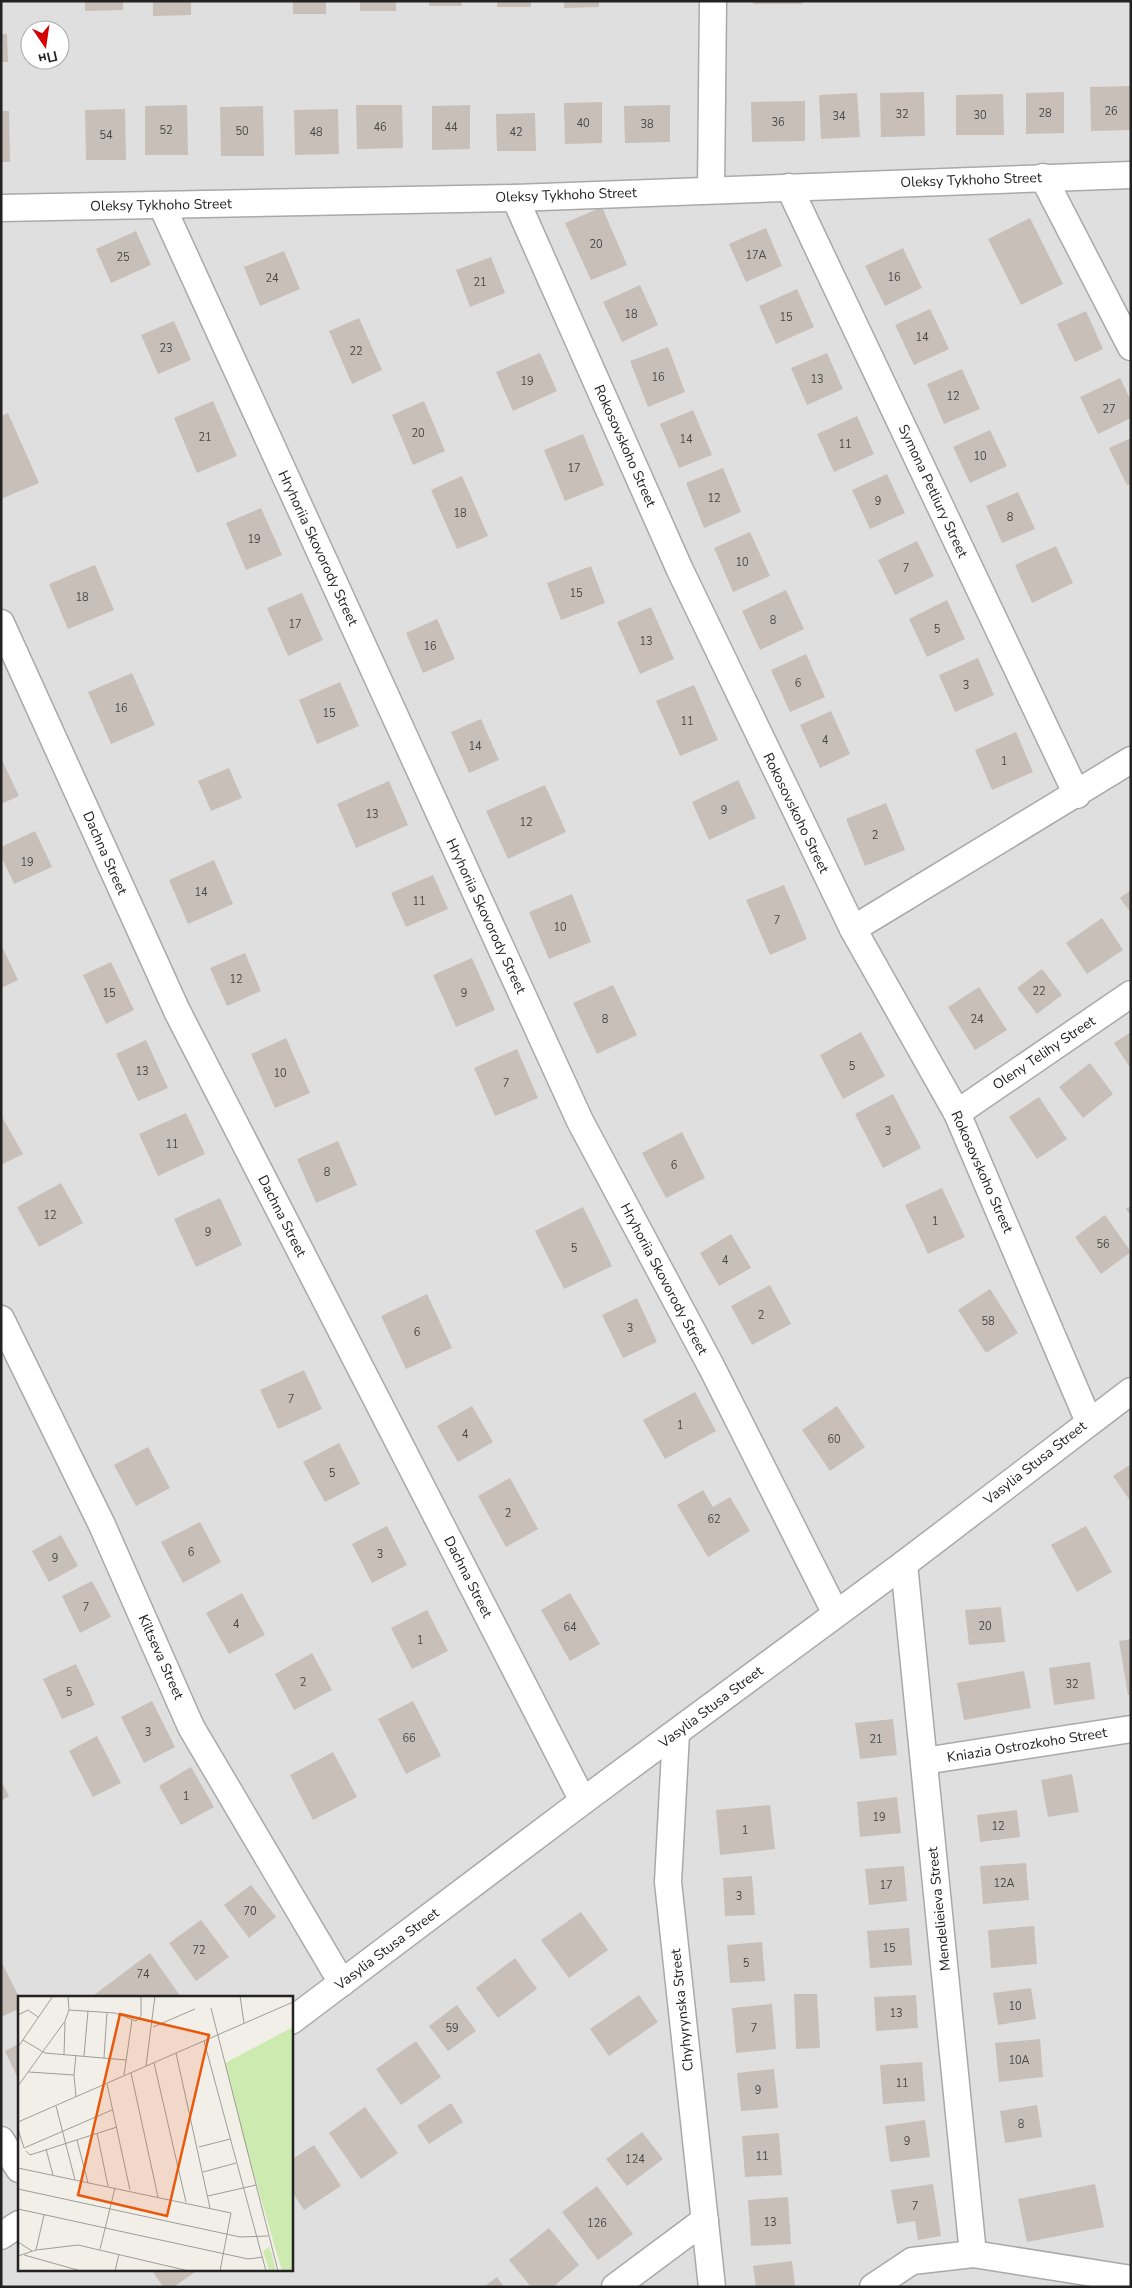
<svg xmlns="http://www.w3.org/2000/svg" width="1132" height="2288" font-family="'Nunito Sans',sans-serif">
<style>
.residential{fill:#e0dfdf;fill-rule:evenodd}
.building{fill:#c7bfb8}
.lines{fill:none;stroke-linecap:round;stroke-linejoin:round}
.minor-casing{stroke:#a9a9a9;stroke-width:29}
.minor{stroke:#fff;stroke-width:26}
.labels{text-anchor:middle;dominant-baseline:central;stroke-width:5;stroke-linejoin:round;paint-order:stroke}
.number-label{font-size:11px;fill:#4b4948}
.street-label{font-size:14px;fill:#222;stroke:#fff}
.inset-road{fill:none;stroke:#9f9d99;stroke-width:1}
.view{fill:#e8590c;fill-opacity:0.15;stroke:#e8590c;stroke-width:2.5}
.inset-edge{fill:none;stroke:#222;stroke-width:2.5}
</style>
<rect width="100%" height="100%" fill="#f2efe9"/>
<!-- residential -->
<path class="residential" d="M1 1H1131V2287H1ZM30 30H60V60H30ZM19 1997H291V2269H19Z"/>
<!-- building -->
<g class="building">
<polygon points="85,1 123,1 123,10 85,11"/>
<polygon points="153,1 191,1 191,15 153,16"/>
<rect x="293" y="1" width="33" height="13"/>
<rect x="360" y="1" width="36" height="10"/>
<polygon points="429,1 461,1 462,6 429,6"/>
<rect x="497" y="1" width="34" height="6"/>
<polygon points="564,1 599,1 599,7 564,8"/>
<rect x="753" y="1" width="49" height="3"/>
<polygon points="1,34 7,34 8,62 1,62"/>
<polygon points="1131,86 1131,130 1091,131 1090,87"/>
<polygon points="924,92 925,136 881,137 880,93"/>
<polygon points="1064,92 1064,133 1026,134 1026,93"/>
<polygon points="857,93 860,137 821,139 819,95"/>
<polygon points="1003,94 1004,135 956,135 956,95"/>
<polygon points="805,101 805,141 752,142 751,102"/>
<polygon points="602,102 602,143 565,144 564,103"/>
<polygon points="187,105 188,155 145,155 145,106"/>
<polygon points="356,105 402,105 403,148 357,149"/>
<polygon points="470,105 470,149 432,150 432,106"/>
<polygon points="670,105 670,142 625,143 624,106"/>
<polygon points="263,106 264,156 221,156 220,107"/>
<polygon points="125,109 126,160 86,160 85,110"/>
<polygon points="338,109 339,154 295,155 294,110"/>
<polygon points="1,111 9,111 10,162 1,162"/>
<polygon points="535,113 536,151 497,151 496,114"/>
<polygon points="602,207 627,265 591,280 565,223"/>
<polygon points="1030,218 1063,284 1021,305 988,239"/>
<polygon points="766,228 782,266 746,282 729,244"/>
<polygon points="136,231 151,265 111,283 96,249"/>
<polygon points="903,248 922,288 885,306 865,266"/>
<polygon points="284,251 300,289 260,306 244,267"/>
<polygon points="491,257 505,293 470,307 456,270"/>
<polygon points="640,285 658,325 622,342 603,302"/>
<polygon points="797,289 814,327 776,344 759,306"/>
<polygon points="930,309 949,349 914,365 895,325"/>
<polygon points="1086,311 1103,349 1075,362 1057,324"/>
<polygon points="359,318 382,370 352,384 329,331"/>
<polygon points="174,321 191,360 158,374 141,335"/>
<polygon points="668,347 685,392 648,407 630,361"/>
<polygon points="540,353 557,391 513,411 496,372"/>
<polygon points="827,353 843,389 807,405 791,368"/>
<polygon points="962,369 980,409 944,424 927,384"/>
<polygon points="1120,378 1131,401 1131,418 1098,434 1080,397"/>
<polygon points="213,401 237,456 197,473 174,418"/>
<polygon points="424,401 445,451 413,465 392,415"/>
<polygon points="693,410 712,455 679,468 660,424"/>
<polygon points="8,413 39,483 1,499 1,416"/>
<polygon points="857,416 874,454 834,472 817,434"/>
<polygon points="990,430 1007,466 970,483 953,447"/>
<polygon points="583,434 604,485 565,501 544,450"/>
<polygon points="1131,438 1131,484 1127,485 1109,448"/>
<polygon points="723,468 741,512 704,528 686,483"/>
<polygon points="887,474 905,513 870,529 852,490"/>
<polygon points="462,476 488,536 457,549 431,490"/>
<polygon points="1018,492 1035,529 1002,543 986,506"/>
<polygon points="261,508 282,555 246,570 226,523"/>
<polygon points="750,532 770,576 733,592 714,548"/>
<polygon points="917,541 934,576 895,595 878,560"/>
<polygon points="1056,546 1073,583 1032,603 1015,565"/>
<polygon points="95,565 114,610 68,629 49,584"/>
<polygon points="591,566 605,603 561,620 547,583"/>
<polygon points="786,590 804,629 760,650 742,611"/>
<polygon points="302,593 323,640 288,656 267,608"/>
<polygon points="947,600 965,639 927,657 909,619"/>
<polygon points="651,607 674,659 640,674 617,622"/>
<polygon points="437,619 455,659 423,673 406,633"/>
<polygon points="806,654 825,697 790,712 771,670"/>
<polygon points="978,658 994,695 955,712 939,675"/>
<polygon points="132,673 155,725 111,744 88,692"/>
<polygon points="340,682 359,726 317,744 299,700"/>
<polygon points="694,685 718,740 680,756 656,701"/>
<polygon points="831,711 850,754 820,768 800,725"/>
<polygon points="481,719 499,760 469,773 451,732"/>
<polygon points="1016,732 1033,772 992,790 975,750"/>
<polygon points="1,758 19,796 1,804"/>
<polygon points="229,768 242,798 211,811 198,781"/>
<polygon points="738,780 756,818 709,840 692,802"/>
<polygon points="389,781 408,825 356,848 337,804"/>
<polygon points="545,785 566,832 508,859 486,811"/>
<polygon points="886,803 905,850 865,866 846,819"/>
<polygon points="35,831 52,867 14,884 1,856 1,847"/>
<polygon points="214,860 233,904 188,924 169,880"/>
<polygon points="433,875 448,909 406,927 391,893"/>
<polygon points="784,885 807,939 770,955 746,900"/>
<polygon points="1131,890 1131,913 1120,898"/>
<polygon points="572,894 591,942 549,959 529,912"/>
<polygon points="1102,918 1123,950 1087,974 1066,943"/>
<polygon points="1,944 18,980 1,988"/>
<polygon points="245,953 261,991 227,1006 210,968"/>
<polygon points="472,958 495,1010 456,1027 433,975"/>
<polygon points="111,962 134,1010 106,1024 83,975"/>
<polygon points="1042,969 1062,995 1037,1014 1017,988"/>
<polygon points="613,985 637,1035 597,1054 573,1003"/>
<polygon points="979,987 1007,1030 975,1050 948,1007"/>
<polygon points="861,1032 885,1076 843,1099 820,1055"/>
<polygon points="1131,1032 1131,1069 1114,1043"/>
<polygon points="286,1038 310,1093 275,1108 251,1054"/>
<polygon points="146,1040 168,1088 138,1101 116,1054"/>
<polygon points="517,1049 538,1098 495,1116 474,1068"/>
<polygon points="1090,1063 1113,1094 1083,1118 1059,1087"/>
<polygon points="893,1094 921,1148 883,1168 855,1114"/>
<polygon points="1039,1097 1067,1139 1037,1159 1009,1117"/>
<polygon points="186,1113 205,1154 158,1176 139,1134"/>
<polygon points="1,1115 23,1154 1,1165"/>
<polygon points="682,1132 705,1178 666,1198 642,1153"/>
<polygon points="338,1141 357,1185 316,1203 297,1159"/>
<polygon points="61,1183 83,1223 39,1247 17,1207"/>
<polygon points="942,1188 965,1237 928,1254 905,1205"/>
<polygon points="220,1198 242,1245 196,1267 174,1219"/>
<polygon points="1131,1206 1131,1216 1126,1209"/>
<polygon points="583,1207 612,1266 564,1289 535,1231"/>
<polygon points="1105,1215 1131,1252 1101,1274 1075,1237"/>
<polygon points="731,1234 751,1268 719,1286 700,1253"/>
<polygon points="770,1285 791,1324 752,1345 731,1306"/>
<polygon points="990,1289 1018,1333 986,1353 958,1310"/>
<polygon points="427,1294 452,1348 406,1369 381,1316"/>
<polygon points="637,1298 657,1342 623,1358 602,1315"/>
<polygon points="304,1370 322,1409 278,1429 260,1390"/>
<polygon points="695,1392 716,1431 665,1459 643,1420"/>
<polygon points="472,1406 493,1442 458,1462 437,1426"/>
<polygon points="837,1406 865,1447 830,1471 802,1430"/>
<polygon points="339,1443 360,1484 325,1502 303,1462"/>
<polygon points="148,1447 170,1488 136,1506 114,1465"/>
<polygon points="1131,1464 1131,1502 1113,1476"/>
<polygon points="510,1478 538,1529 506,1547 478,1496"/>
<polygon points="703,1490 713,1507 730,1497 750,1531 708,1557 677,1505"/>
<polygon points="200,1522 221,1562 183,1583 161,1542"/>
<polygon points="387,1526 407,1565 372,1583 352,1544"/>
<polygon points="1086,1526 1112,1572 1077,1592 1051,1545"/>
<polygon points="61,1535 78,1566 49,1582 32,1551"/>
<polygon points="92,1581 111,1617 80,1633 62,1596"/>
<polygon points="242,1593 265,1635 229,1654 206,1613"/>
<polygon points="570,1593 600,1644 570,1661 541,1610"/>
<polygon points="1001,1607 1005,1642 969,1645 965,1610"/>
<polygon points="427,1610 448,1651 412,1669 391,1628"/>
<polygon points="1131,1639 1131,1694 1128,1695 1119,1641"/>
<polygon points="312,1653 332,1690 294,1710 275,1674"/>
<polygon points="1090,1662 1095,1699 1054,1705 1049,1668"/>
<polygon points="76,1664 95,1705 62,1719 43,1679"/>
<polygon points="1024,1671 1031,1708 964,1720 957,1683"/>
<polygon points="152,1701 175,1747 144,1763 121,1717"/>
<polygon points="413,1701 441,1756 406,1774 378,1719"/>
<polygon points="893,1719 897,1755 860,1759 855,1723"/>
<polygon points="97,1736 121,1783 93,1797 69,1751"/>
<polygon points="333,1752 357,1797 313,1820 290,1775"/>
<polygon points="191,1767 214,1807 181,1825 159,1786"/>
<polygon points="1072,1774 1079,1812 1048,1817 1041,1780"/>
<polygon points="1,1781 9,1796 1,1801"/>
<polygon points="897,1797 901,1833 860,1837 857,1802"/>
<polygon points="770,1805 775,1849 720,1855 716,1810"/>
<polygon points="1017,1810 1020,1837 980,1842 977,1815"/>
<polygon points="1026,1863 1029,1900 983,1904 980,1866"/>
<polygon points="904,1866 907,1901 869,1905 865,1869"/>
<polygon points="752,1876 755,1915 725,1916 723,1878"/>
<polygon points="251,1885 276,1917 249,1938 224,1905"/>
<polygon points="581,1912 608,1950 569,1978 541,1940"/>
<polygon points="201,1920 229,1957 196,1981 169,1943"/>
<polygon points="1034,1926 1037,1964 991,1968 988,1930"/>
<polygon points="909,1928 912,1965 870,1968 867,1931"/>
<polygon points="762,1942 765,1981 730,1983 727,1945"/>
<polygon points="150,1953 181,1997 95,1997 94,1995"/>
<polygon points="515,1958 537,1989 498,2018 476,1988"/>
<polygon points="1,1961 19,1997 19,2009 1,2017"/>
<polygon points="1031,1988 1036,2019 998,2025 993,1993"/>
<polygon points="794,1994 817,1994 820,2048 796,2049"/>
<polygon points="639,1995 658,2022 609,2056 590,2029"/>
<polygon points="916,1995 918,2028 876,2031 874,1997"/>
<polygon points="772,2004 776,2049 736,2053 732,2008"/>
<polygon points="457,2005 476,2031 448,2051 429,2026"/>
<polygon points="1040,2039 1043,2077 999,2082 995,2043"/>
<polygon points="416,2041 441,2077 401,2105 376,2069"/>
<polygon points="19,2044 19,2081 5,2051"/>
<polygon points="922,2062 925,2101 883,2104 880,2065"/>
<polygon points="774,2069 778,2108 741,2111 737,2073"/>
<polygon points="451,2103 463,2122 429,2144 417,2126"/>
<polygon points="1037,2105 1042,2137 1005,2143 1000,2111"/>
<polygon points="365,2107 398,2153 361,2179 329,2133"/>
<polygon points="925,2120 930,2157 890,2162 885,2126"/>
<polygon points="642,2132 663,2159 627,2186 606,2159"/>
<polygon points="779,2133 782,2175 745,2177 742,2136"/>
<polygon points="314,2145 341,2186 304,2210 291,2190 291,2160"/>
<polygon points="933,2184 941,2236 918,2240 915,2221 897,2224 891,2190"/>
<polygon points="1095,2184 1104,2227 1027,2242 1018,2199"/>
<polygon points="597,2186 633,2234 598,2260 562,2212"/>
<polygon points="788,2197 791,2244 751,2246 748,2200"/>
<polygon points="549,2228 579,2265 553,2287 531,2287 509,2260"/>
<polygon points="792,2261 795,2287 756,2287 753,2266"/>
<polygon points="151,2269 199,2269 174,2287 163,2287"/>
<polygon points="497,2277 504,2287 484,2287"/>
</g>
<g class="lines">
<!-- minor casing -->
<g class="minor-casing">
<g id="minor">
<polyline points="1043,177 1131,347"/>
<polyline points="789,187 1077,795"/>
<polyline points="711,189 713,1"/>
<polyline points="515,198 680,570 853,929 957,1113 1089,1422"/>
<polyline points="162,206 580,1121 711,1366 836,1614"/>
<polyline points="1,208 515,198 1131,175"/>
<polyline points="1,623 177,1011 583,1801"/>
<polyline points="853,929 1131,760"/>
<polyline points="957,1113 1131,994"/>
<polyline points="1,1319 102,1525 191,1727 342,1983"/>
<polyline points="904,1564 973,2254"/>
<polyline points="676,1733 668,1882 712,2287"/>
<polyline points="924,1761 1131,1729"/>
<polyline points="291,2021 583,1801 904,1564 1131,1391"/>
<polyline points="1,2140 19,2169"/>
<polyline points="1,2236 19,2224"/>
<polyline points="615,2287 705,2220"/>
<polyline points="873,2287 912,2261 973,2254 1131,2279"/>
</g>
</g>
<!-- minor -->
<use href="#minor" class="minor"/>
</g>
<g class="labels">
<!-- number labels -->
<g class="number-label">
<text x="1111" y="111">26</text>
<text x="1045" y="113">28</text>
<text x="902" y="114">32</text>
<text x="980" y="115">30</text>
<text x="839" y="116">34</text>
<text x="778" y="122">36</text>
<text x="583" y="123">40</text>
<text x="647" y="124">38</text>
<text x="380" y="127">46</text>
<text x="451" y="127">44</text>
<text x="166" y="130">52</text>
<text x="242" y="131">50</text>
<text x="316" y="132">48</text>
<text x="516" y="132">42</text>
<text x="106" y="135">54</text>
<text x="596" y="244">20</text>
<text x="756" y="255">17А</text>
<text x="123" y="257">25</text>
<text x="894" y="277">16</text>
<text x="272" y="278">24</text>
<text x="480" y="282">21</text>
<text x="631" y="314">18</text>
<text x="786" y="317">15</text>
<text x="922" y="337">14</text>
<text x="166" y="348">23</text>
<text x="356" y="351">22</text>
<text x="658" y="377">16</text>
<text x="817" y="379">13</text>
<text x="527" y="381">19</text>
<text x="953" y="396">12</text>
<text x="1109" y="409">27</text>
<text x="418" y="433">20</text>
<text x="205" y="437">21</text>
<text x="686" y="439">14</text>
<text x="845" y="444">11</text>
<text x="980" y="456">10</text>
<text x="574" y="468">17</text>
<text x="714" y="498">12</text>
<text x="878" y="501">9</text>
<text x="460" y="513">18</text>
<text x="1010" y="517">8</text>
<text x="254" y="539">19</text>
<text x="742" y="562">10</text>
<text x="906" y="568">7</text>
<text x="576" y="593">15</text>
<text x="82" y="597">18</text>
<text x="773" y="620">8</text>
<text x="295" y="624">17</text>
<text x="937" y="629">5</text>
<text x="646" y="641">13</text>
<text x="430" y="646">16</text>
<text x="798" y="683">6</text>
<text x="966" y="685">3</text>
<text x="121" y="708">16</text>
<text x="329" y="713">15</text>
<text x="687" y="721">11</text>
<text x="825" y="740">4</text>
<text x="475" y="746">14</text>
<text x="1004" y="761">1</text>
<text x="724" y="810">9</text>
<text x="372" y="814">13</text>
<text x="526" y="822">12</text>
<text x="875" y="835">2</text>
<text x="27" y="862">19</text>
<text x="201" y="892">14</text>
<text x="419" y="901">11</text>
<text x="777" y="920">7</text>
<text x="560" y="927">10</text>
<text x="236" y="979">12</text>
<text x="1039" y="991">22</text>
<text x="109" y="993">15</text>
<text x="464" y="993">9</text>
<text x="605" y="1019">8</text>
<text x="977" y="1019">24</text>
<text x="852" y="1066">5</text>
<text x="142" y="1071">13</text>
<text x="280" y="1073">10</text>
<text x="506" y="1083">7</text>
<text x="888" y="1131">3</text>
<text x="172" y="1144">11</text>
<text x="674" y="1165">6</text>
<text x="327" y="1172">8</text>
<text x="50" y="1215">12</text>
<text x="935" y="1221">1</text>
<text x="208" y="1232">9</text>
<text x="1103" y="1244">56</text>
<text x="574" y="1248">5</text>
<text x="725" y="1260">4</text>
<text x="761" y="1315">2</text>
<text x="988" y="1321">58</text>
<text x="630" y="1328">3</text>
<text x="417" y="1332">6</text>
<text x="291" y="1399">7</text>
<text x="680" y="1425">1</text>
<text x="465" y="1434">4</text>
<text x="834" y="1439">60</text>
<text x="332" y="1473">5</text>
<text x="508" y="1513">2</text>
<text x="714" y="1519">62</text>
<text x="191" y="1552">6</text>
<text x="380" y="1554">3</text>
<text x="55" y="1558">9</text>
<text x="86" y="1607">7</text>
<text x="236" y="1624">4</text>
<text x="985" y="1626">20</text>
<text x="570" y="1627">64</text>
<text x="420" y="1640">1</text>
<text x="303" y="1682">2</text>
<text x="1072" y="1684">32</text>
<text x="69" y="1692">5</text>
<text x="148" y="1732">3</text>
<text x="409" y="1738">66</text>
<text x="876" y="1739">21</text>
<text x="186" y="1796">1</text>
<text x="879" y="1817">19</text>
<text x="998" y="1826">12</text>
<text x="745" y="1830">1</text>
<text x="1004" y="1883">12А</text>
<text x="886" y="1885">17</text>
<text x="739" y="1896">3</text>
<text x="250" y="1911">70</text>
<text x="889" y="1948">15</text>
<text x="199" y="1950">72</text>
<text x="746" y="1963">5</text>
<text x="143" y="1974">74</text>
<text x="1015" y="2006">10</text>
<text x="896" y="2013">13</text>
<text x="452" y="2028">59</text>
<text x="754" y="2028">7</text>
<text x="1019" y="2060">10А</text>
<text x="902" y="2083">11</text>
<text x="758" y="2090">9</text>
<text x="1021" y="2124">8</text>
<text x="907" y="2141">9</text>
<text x="762" y="2156">11</text>
<text x="635" y="2159">124</text>
<text x="915" y="2206">7</text>
<text x="770" y="2222">13</text>
<text x="597" y="2223">126</text>
</g>
<!-- street labels -->
<g class="street-label">
<text transform="translate(971 180) rotate(-2)">Oleksy Tykhoho Street</text>
<text transform="translate(566 195) rotate(-2)">Oleksy Tykhoho Street</text>
<text transform="translate(161 205) rotate(-1)">Oleksy Tykhoho Street</text>
<text transform="translate(625 446) rotate(66)">Rokosovskoho Street</text>
<text transform="translate(933 491) rotate(65)">Symona Petliury Street</text>
<text transform="translate(318 548) rotate(65)">Hryhoriia Skovorody Street</text>
<text transform="translate(796 813) rotate(64)">Rokosovskoho Street</text>
<text transform="translate(105 853) rotate(66)">Dachna Street</text>
<text transform="translate(486 916) rotate(65)">Hryhoriia Skovorody Street</text>
<text transform="translate(1044 1053) rotate(-34)">Oleny Telihy Street</text>
<text transform="translate(982 1172) rotate(66)">Rokosovskoho Street</text>
<text transform="translate(282 1216) rotate(63)">Dachna Street</text>
<text transform="translate(664 1279) rotate(62)">Hryhoriia Skovorody Street</text>
<text transform="translate(1035 1463) rotate(-38)">Vasylia Stusa Street</text>
<text transform="translate(468 1577) rotate(63)">Dachna Street</text>
<text transform="translate(161 1657) rotate(66)">Kiltseva Street</text>
<text transform="translate(711 1707) rotate(-37)">Vasylia Stusa Street</text>
<text transform="translate(1027 1745) rotate(-9)">Kniazia Ostrozkoho Street</text>
<text transform="translate(939 1909) rotate(-96)">Mendelieieva Street</text>
<text transform="translate(387 1949) rotate(-37)">Vasylia Stusa Street</text>
<text transform="translate(682 2010) rotate(-96)">Chyhyrynska Street</text>
</g>
</g>
<!-- overview -->
<g transform="translate(18 1996)">
<rect width="275" height="275" fill="#f2efe9"/>
<path d="M275 31V275H264L226 145 207 67ZM251 251 254 259 258 275H251L245 255Z" fill="#cdebb0"/>
<path class="inset-road" d="M222 0 226 27M193 12 260 275M51 14 97 17 118 25 123 20V0M0 19 10 14 20 21M135 31 177 13M5 44 27 57 108 64M186 45 248 275M0 51 35 0M158 57 192 212M46 59 47 26M66 60 70 15M86 62 89 16M136 67 168 206M128 70 137 0M11 76 56 79 58 101M113 77 140 201M56 79 58 59M106 79 114 24M89 88 112 194M0 90 47 25 51 14 50 0M38 110 57 184M0 126 275 6M0 133 6 152M79 137 90 190M59 144 70 187M181 151 212 143M6 152 94 114M28 153 35 179M8 155 12 159 99 131M0 172 213 217 202 275M185 176 218 167M0 193 222 241 250 240M190 200 238 189M0 213 230 263 245 261M0 246 14 255M82 253 97 192M18 254 26 219M6 259 63 275M0 260 18 254 60 249 171 275M97 275 101 258"/>
<path class="view" d="M102 18 191 39 149 220 60 199Z"/>
<rect width="275" height="275" class="inset-edge"/>
</g>
<!-- border -->
<rect width="1132" height="2288" fill="none" stroke="#222222" stroke-width="5"/>
<!-- north arrow -->
<g transform="translate(45 45) rotate(167)"><circle r="24" fill="#ffffff" stroke="#a7a7a7"/>
<path d="M0-4L9 19L0 12L-9 19Z" fill="#d40000"/>
<text y="-8" font-size="14" font-weight="bold" text-anchor="middle" fill="#222222">Пн</text>
</g>
</svg>
